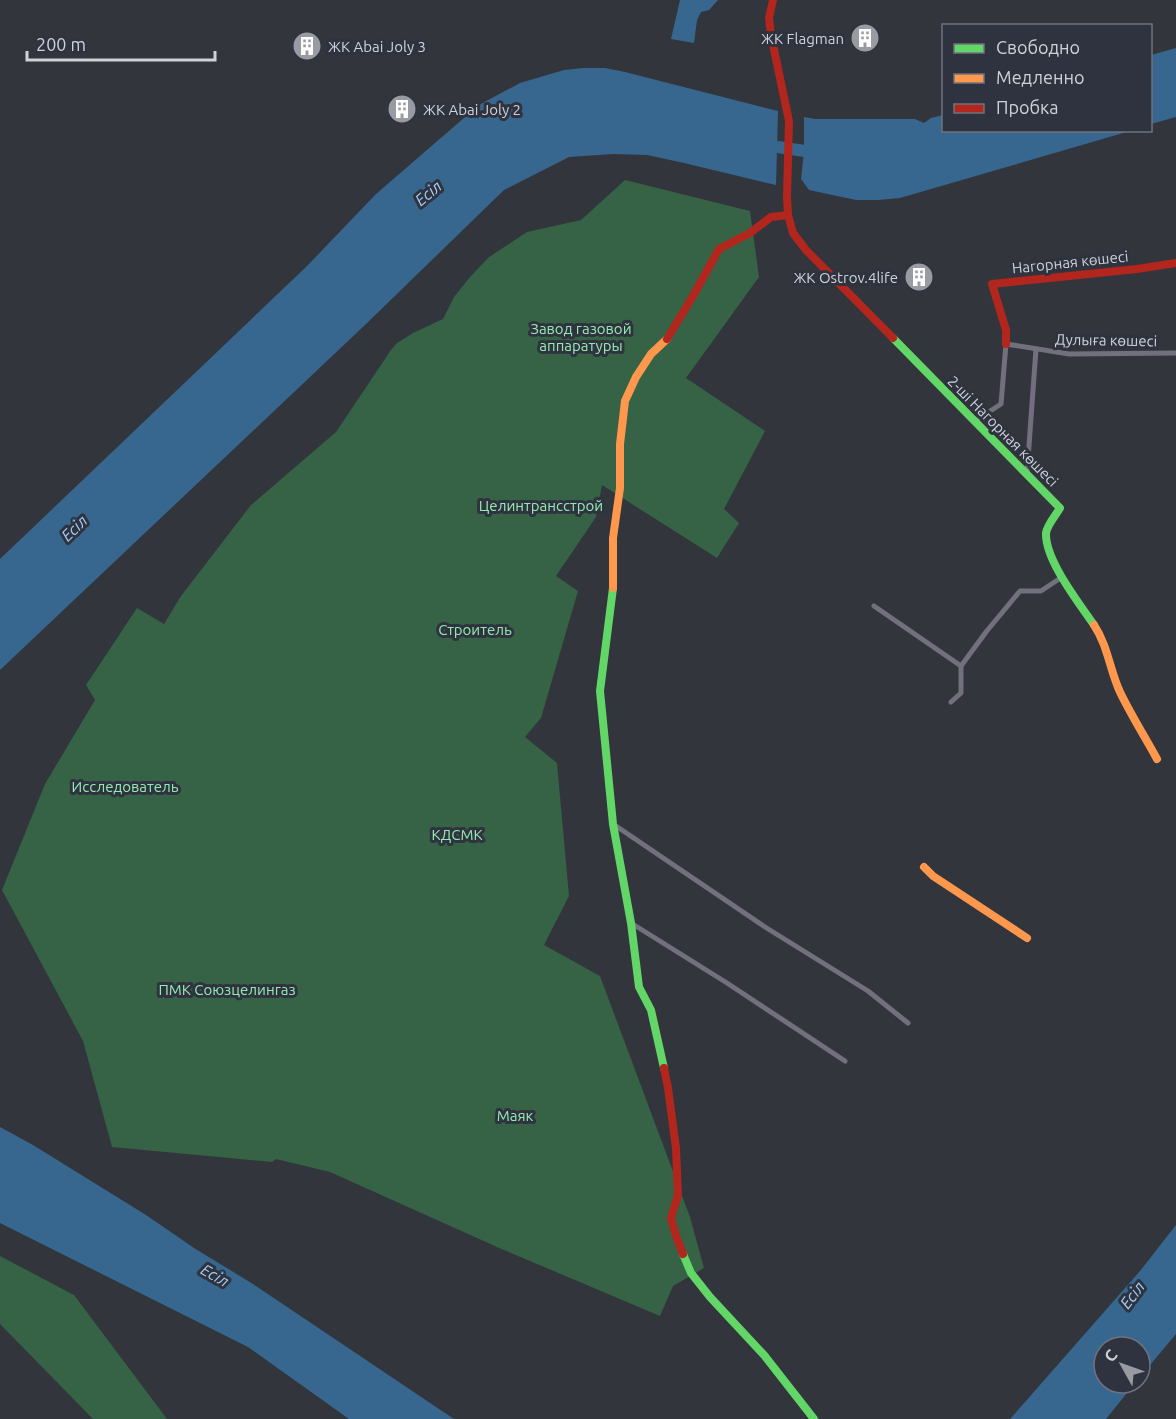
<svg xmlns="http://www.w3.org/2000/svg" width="1176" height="1419" font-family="Ubuntu,sans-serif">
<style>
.green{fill:#366246}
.water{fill:#37678e}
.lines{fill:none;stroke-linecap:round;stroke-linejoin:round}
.river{stroke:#37678e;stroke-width:12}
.street{stroke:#73707d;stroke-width:5}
.fast{stroke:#63d668;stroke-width:8}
.slow{stroke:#ff974d;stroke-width:8}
.jam{stroke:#b3261e;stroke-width:8}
.labels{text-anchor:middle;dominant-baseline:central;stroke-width:6;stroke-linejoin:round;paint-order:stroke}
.poi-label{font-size:15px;fill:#cfd2d9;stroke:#2f333f;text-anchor:end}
.street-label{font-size:15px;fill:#cfd2d9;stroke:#2f333f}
.park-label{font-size:15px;fill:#94ebb0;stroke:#2f333f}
.water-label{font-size:16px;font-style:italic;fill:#a6d2f8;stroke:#2f333f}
</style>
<rect width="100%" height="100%" fill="#32353c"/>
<!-- green -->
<g class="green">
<polygon points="625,180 750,211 759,277 686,378 765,431 724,509 739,523 717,558 602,485 596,517 556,576 578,591 541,718 525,737 557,763 569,896 544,945 600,976 690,1217 704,1268 673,1286 660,1316 497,1247 330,1172 276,1159 272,1162 112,1147 83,1041 2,890 45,784 95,700 86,685 137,608 164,624 181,596 251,505 336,432 391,350 397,343 413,333 443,319 454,297 470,277 489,257 527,232 581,220"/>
<polygon points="0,1256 74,1295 167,1419 93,1419 0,1324"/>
</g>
<!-- water -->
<g class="water">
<polygon points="680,0 718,0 709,10 701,12 697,20 694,43 671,39"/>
<polygon points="1176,48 1176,117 1151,124 1151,55"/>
<polygon points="583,68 605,68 625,72 778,111 776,185 684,163 647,155 613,154 569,157 504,190 366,324 0,670 0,559 307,266 376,194 479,105 520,83 564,70"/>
<polygon points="943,115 944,130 1130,131 900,198 878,200 856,200 809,190 801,179 804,152 804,117 815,119 915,119 924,123 931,118"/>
<polygon points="0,1127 33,1145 146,1215 194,1248 253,1284 454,1419 349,1419 248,1347 0,1223"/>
<polygon points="1176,1225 1176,1334 1140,1377 1140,1347 1104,1347 1104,1383 1135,1383 1106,1419 1010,1419 1140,1271"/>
</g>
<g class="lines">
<!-- river -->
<polyline class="river" points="764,144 778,147 818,153"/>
<!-- street -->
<g class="street">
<polyline points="975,421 1001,404 1006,344 1069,354 1176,353"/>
<polyline points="1027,473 1036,349"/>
<polyline points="874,606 961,666"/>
<polyline points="951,702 961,693 961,666 986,632 1020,591 1041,591 1062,577"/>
<polyline points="613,824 765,927 868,991 908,1023"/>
<polyline points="631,923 727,983 845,1061"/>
</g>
<!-- fast -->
<g class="fast">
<path d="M893 338 1060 508C1056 515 1047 525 1046 533 1045 560 1079 603 1094 625"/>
<polyline points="613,588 600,691 613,824 631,923 639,987 651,1010 664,1068"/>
<polyline points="683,1254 691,1273 710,1297 764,1355 814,1419"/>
</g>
<!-- slow -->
<g class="slow">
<polyline points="613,588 613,538 620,488 620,444 625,401 636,377 651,354 667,339"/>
<path d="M1094 625C1108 646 1110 671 1120 692 1131 715 1145 737 1157 759"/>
<polyline points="924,867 933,876 1027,938"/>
</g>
<!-- jam -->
<g class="jam">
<polyline points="773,0 769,18 771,35 789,121 787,197 788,215 793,233 806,250 893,338"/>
<polyline points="667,339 693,296 719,249 750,233 771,217 788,215"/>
<polyline points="1006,344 1006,330 992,284 1137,269 1176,263"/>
<polyline points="664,1068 668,1088 676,1148 678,1195 671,1218 676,1236 683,1254"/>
</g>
</g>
<!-- icons -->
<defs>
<g id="building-disc" transform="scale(1.5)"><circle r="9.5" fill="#989ba2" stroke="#2f333f"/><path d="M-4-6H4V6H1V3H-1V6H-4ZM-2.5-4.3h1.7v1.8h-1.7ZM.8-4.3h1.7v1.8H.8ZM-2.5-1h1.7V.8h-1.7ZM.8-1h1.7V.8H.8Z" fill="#fff"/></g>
</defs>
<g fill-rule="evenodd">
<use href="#building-disc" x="865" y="38"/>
<use href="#building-disc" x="307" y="46"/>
<use href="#building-disc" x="402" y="109"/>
<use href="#building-disc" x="919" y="277"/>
</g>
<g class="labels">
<!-- poi labels -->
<g class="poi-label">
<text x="844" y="38">ЖК Flagman</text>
<text x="328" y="46" text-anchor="start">ЖК Abai Joly 3</text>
<text x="423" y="109" text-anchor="start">ЖК Abai Joly 2</text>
<text x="898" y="277">ЖК Ostrov.4life</text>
</g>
<!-- street labels -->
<g class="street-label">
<text transform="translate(1070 262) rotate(-6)">Нагорная көшесі</text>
<text transform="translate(1106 340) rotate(1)">Дулыға көшесі</text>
<text transform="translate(1003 431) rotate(45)">2-ші Нагорная көшесі</text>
</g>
<!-- park labels -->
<g class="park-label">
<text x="581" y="328">Завод газовой<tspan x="581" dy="17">аппаратуры</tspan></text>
<text x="541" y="505">Целинтрансстрой</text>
<text x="475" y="629">Строитель</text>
<text x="125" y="786">Исследователь</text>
<text x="457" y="834">КДСМК</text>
<text x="227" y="989">ПМК Союзцелингаз</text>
<text x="515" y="1115">Маяк</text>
</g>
<!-- water labels -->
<g class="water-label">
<text transform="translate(428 193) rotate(-40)">Есіл</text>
<text transform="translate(74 528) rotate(-44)">Есіл</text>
<text transform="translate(215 1275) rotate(30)">Есіл</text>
<text transform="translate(1132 1295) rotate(-53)">Есіл</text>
</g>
</g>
<!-- legend -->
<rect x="942" y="24" width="210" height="108" fill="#2f333f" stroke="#6f737d" stroke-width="1.5"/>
<rect x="954" y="44" width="30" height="9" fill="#63d668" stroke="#6f737d" stroke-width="1.5"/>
<text x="996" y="54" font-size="18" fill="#cfd2d9">Свободно</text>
<rect x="954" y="74" width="30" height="9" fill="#ff974d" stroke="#6f737d" stroke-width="1.5"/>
<text x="996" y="84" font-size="18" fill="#cfd2d9">Медленно</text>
<rect x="954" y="104" width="30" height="9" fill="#b3261e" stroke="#6f737d" stroke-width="1.5"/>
<text x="996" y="114" font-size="18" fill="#cfd2d9">Пробка</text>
<!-- north arrow -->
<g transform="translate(1122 1365) rotate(310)"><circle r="28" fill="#2f333f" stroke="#6f737d" stroke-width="1.5"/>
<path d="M0-4.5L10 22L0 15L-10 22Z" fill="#989ba2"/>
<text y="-9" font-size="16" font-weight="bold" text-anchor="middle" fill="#cfd2d9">С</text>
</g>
<!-- scale -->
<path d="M27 51v9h188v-9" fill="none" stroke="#cfd2d9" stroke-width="3"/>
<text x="36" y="51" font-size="18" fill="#cfd2d9" stroke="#2f333f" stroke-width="4.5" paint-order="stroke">200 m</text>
</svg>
